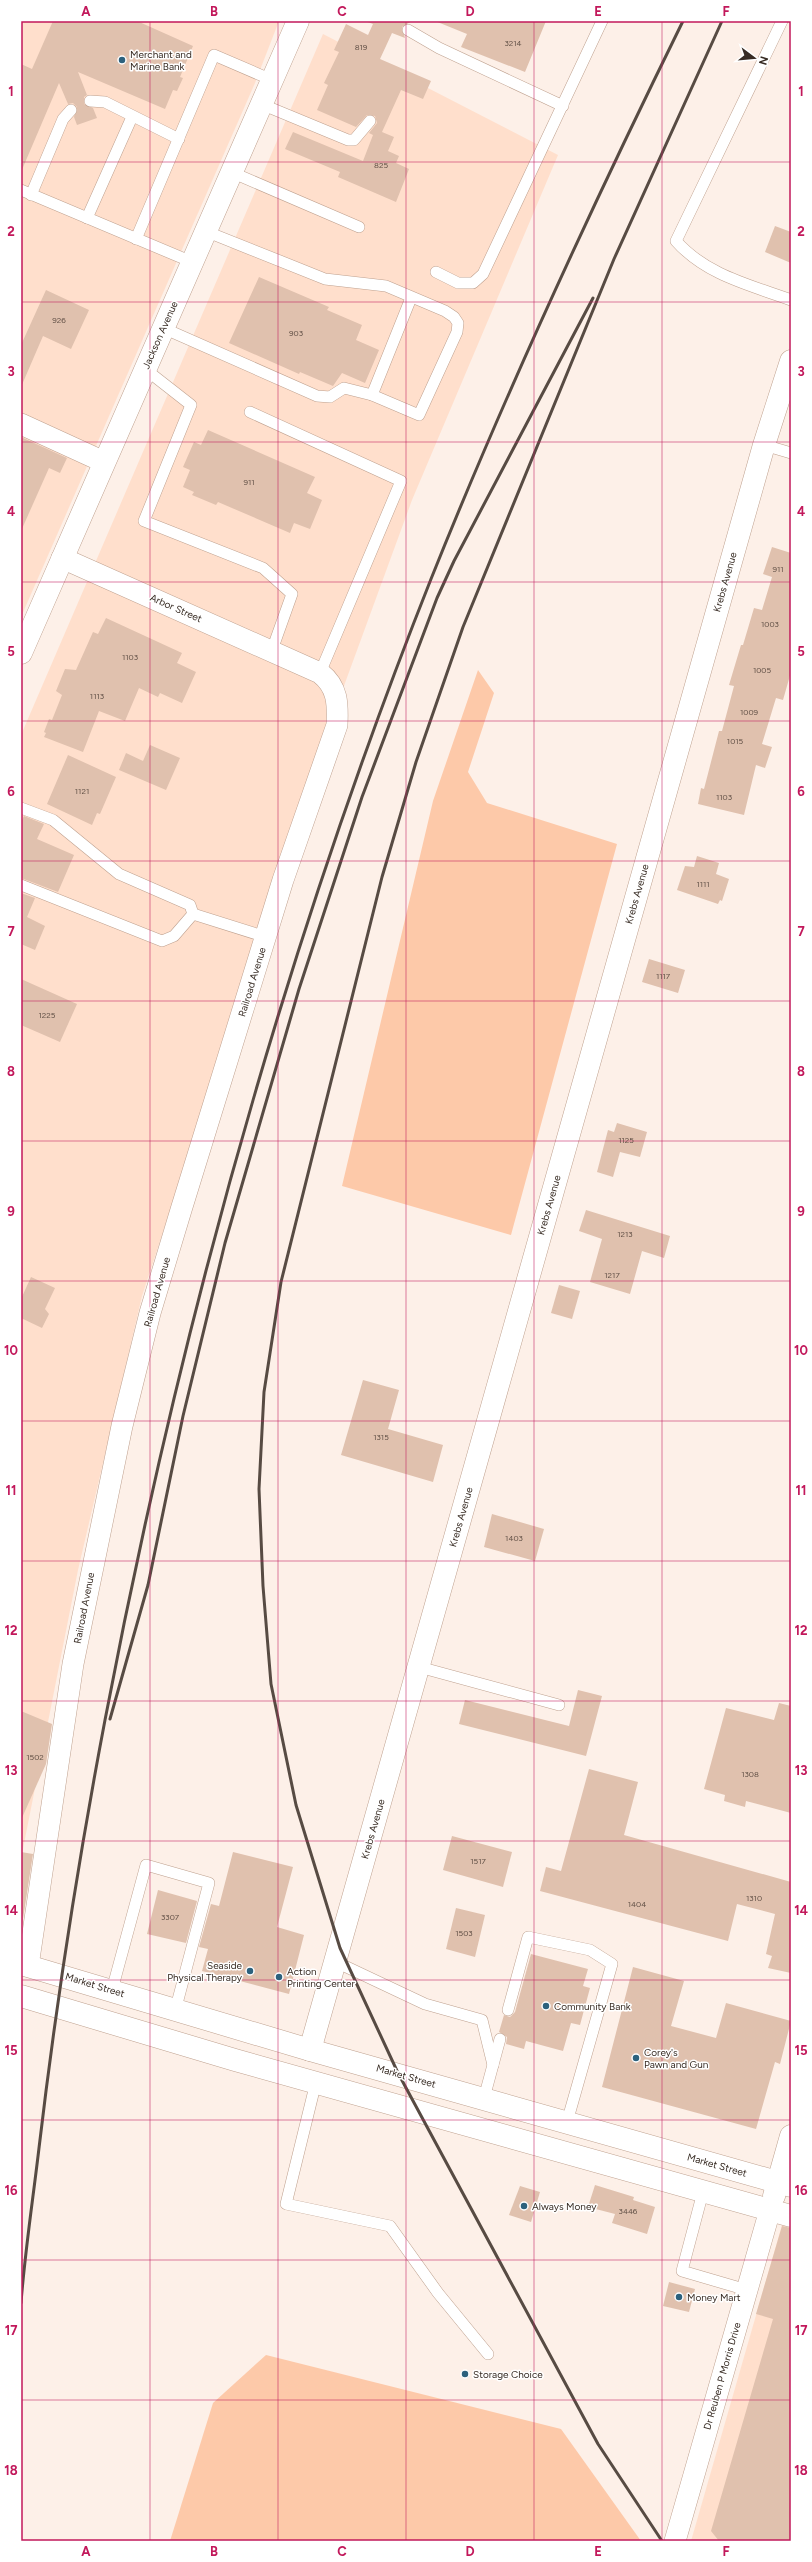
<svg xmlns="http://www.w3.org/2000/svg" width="812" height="2562" font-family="Figtree,sans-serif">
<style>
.built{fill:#ffdfcc}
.green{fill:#fdc9a9}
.building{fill:#e0c1ae}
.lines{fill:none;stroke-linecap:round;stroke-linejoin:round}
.lane-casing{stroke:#bfa18f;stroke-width:12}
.street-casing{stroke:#bfa18f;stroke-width:22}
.secondary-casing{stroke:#bfa18f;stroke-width:23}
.lane{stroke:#fff;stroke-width:11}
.street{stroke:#fff;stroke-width:21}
.secondary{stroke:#fff;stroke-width:22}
.rail{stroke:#574b43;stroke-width:3}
.grid{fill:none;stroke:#c2185b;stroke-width:1;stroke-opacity:0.55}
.poi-dot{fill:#2c617d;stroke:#fff;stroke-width:1.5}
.labels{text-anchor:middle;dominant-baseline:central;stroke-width:3;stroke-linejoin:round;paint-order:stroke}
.number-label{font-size:8px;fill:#615046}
.poi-label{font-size:10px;fill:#372b23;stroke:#fff;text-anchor:start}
.street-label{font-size:10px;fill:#372b23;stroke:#fff}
.neatline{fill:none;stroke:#c2185b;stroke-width:1.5}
.grid-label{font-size:13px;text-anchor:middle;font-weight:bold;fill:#c2185b}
</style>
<rect width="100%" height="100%" fill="#fdf0e8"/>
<!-- built -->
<g class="built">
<polygon points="21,21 279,21 255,83 21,617"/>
<polygon points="323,34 558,155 412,500 326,735 142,1296 78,1570 21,1859 21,735"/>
<polygon points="782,2225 791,2228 791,2541 691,2541"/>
</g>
<!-- green -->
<g class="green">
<polygon points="478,670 494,693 468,772 487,803 617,844 511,1235 342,1186 433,801"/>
<polygon points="266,2355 561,2429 641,2541 170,2541 213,2403"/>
</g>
<!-- building -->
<g class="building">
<polygon points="53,21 137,21 193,46 180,77 183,78 177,91 173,90 165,109 78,72 87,95 84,97 84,104 93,108 97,118 77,125 74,117 77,107 73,103 68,104 59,83 21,172 21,64 32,69"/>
<polygon points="365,21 412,21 402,27 405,38 392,33 380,59 431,81 423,99 401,90 382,132 394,137 388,151 399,156 396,163 409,169 396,202 338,177 340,172 285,149 293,132 363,161 373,135 369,133 377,123 375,116 367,115 356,127 317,110 328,85 324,83 339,52 334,50 346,24 368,35 373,24"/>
<polygon points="435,21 546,21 525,72 461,47 467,34"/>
<polygon points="775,226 791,232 791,263 765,252"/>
<polygon points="259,277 329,307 327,310 362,325 356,340 379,350 365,383 342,373 333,386 300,372 299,374 229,343"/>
<polygon points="46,290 89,310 71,349 43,336 21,387 21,345"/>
<polygon points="208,430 315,477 307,493 322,500 310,529 294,523 290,533 218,502 216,505 192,495 194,492 183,487 190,470 183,467 194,442 201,445"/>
<polygon points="21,437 67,458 60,473 49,468 21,531"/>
<polygon points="772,547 791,553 791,672 783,700 776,698 762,744 772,747 765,768 756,765 744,815 698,804 701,788 704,789 719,731 722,731 734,686 729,685 741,645 743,645 754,608 762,610 772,577 763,574"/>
<polygon points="106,618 182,653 177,663 196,672 182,703 160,693 158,697 139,688 125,721 99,711 83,752 44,737 46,733 44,732 49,719 52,720 62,695 56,691 65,669 76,670 93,632 98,634"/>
<polygon points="150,745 180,758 166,790 119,770 126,753 143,761"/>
<polygon points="68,755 116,777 100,814 97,813 92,825 47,804"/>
<polygon points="24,816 44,824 37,839 74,855 58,892 21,878 21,822"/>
<polygon points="697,856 719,863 716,874 729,879 722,901 720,900 718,904 677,890 685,866 694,867"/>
<polygon points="21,893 35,898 27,917 45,926 35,950 21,944"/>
<polygon points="649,959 685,970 678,993 642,982"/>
<polygon points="21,979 77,1004 60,1042 21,1025"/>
<polygon points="617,1123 647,1132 640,1157 620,1152 613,1177 597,1172 608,1130 614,1132"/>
<polygon points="586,1210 670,1236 664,1258 642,1251 630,1294 590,1282 602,1239 579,1231"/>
<polygon points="31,1277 55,1288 45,1309 49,1314 42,1328 21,1318 21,1299"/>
<polygon points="559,1285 580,1291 572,1319 551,1313"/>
<polygon points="363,1380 399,1390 388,1429 443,1445 433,1482 341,1455"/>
<polygon points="492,1514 544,1529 535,1561 484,1547"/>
<polygon points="578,1690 602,1696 586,1756 459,1724 465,1700 569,1726"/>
<polygon points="779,1703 791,1706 791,1813 746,1801 745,1807 724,1801 725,1795 704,1789 726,1708 774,1720"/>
<polygon points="21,1711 52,1724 46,1764 21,1820"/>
<polygon points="589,1769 638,1782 624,1835 791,1882 791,1973 768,1968 772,1956 766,1954 775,1914 737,1904 728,1941 540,1891 546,1867 561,1871"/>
<polygon points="452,1836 512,1852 503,1887 443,1870"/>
<polygon points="21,1852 33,1854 21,1932"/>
<polygon points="233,1852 293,1867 277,1927 304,1935 289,1994 202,1971 208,1949 199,1947 211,1904 219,1906"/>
<polygon points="158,1890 197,1901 186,1943 147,1934"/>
<polygon points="456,1908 485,1915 475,1957 446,1949"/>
<polygon points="531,1954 588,1969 583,1986 590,1988 580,2025 571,2023 563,2051 526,2041 524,2049 506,2044 507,2037 499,2032 504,2015 510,2017 515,2012"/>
<polygon points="633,1967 684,1981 671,2026 716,2038 726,2003 791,2021 780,2064 775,2062 756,2129 602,2087"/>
<polygon points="595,2185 634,2197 633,2200 655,2207 647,2234 612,2223 615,2214 588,2207"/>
<polygon points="520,2186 540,2192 531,2222 509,2215"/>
<polygon points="782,2226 791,2228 791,2541 719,2541 711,2531 773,2319 756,2314"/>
<polygon points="669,2282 695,2289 689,2312 663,2306"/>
</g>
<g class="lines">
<!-- lane casing -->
<g class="lane-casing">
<g id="lane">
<path d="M782 21 676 241C706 275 750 285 791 300"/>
<polyline points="408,30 439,48 563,106"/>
<polyline points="90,101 105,102 179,139"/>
<polyline points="261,104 348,140 354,140 370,121"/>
<polyline points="231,172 359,227"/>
<polyline points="21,190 192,262"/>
<polyline points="31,195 63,119 71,110"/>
<polyline points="87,218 132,117"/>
<polyline points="136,239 214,55 272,80"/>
<polyline points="436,272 458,283 473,283 483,274 602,21"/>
<polyline points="163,328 317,396 330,397 344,388 372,395 419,415 457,332 458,323 454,317 445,311 386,286 325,279 205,231"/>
<polyline points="145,369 191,405 144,521 263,568 292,594 272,650"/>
<polyline points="372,395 411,298"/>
<polyline points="250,412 401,481 320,673"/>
<polyline points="764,445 791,453"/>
<polyline points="21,808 53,820 119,874 190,905 193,914 174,936 162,941 21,885"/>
<polyline points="193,914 266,937"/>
<polyline points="419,1667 559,1705"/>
<polyline points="336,1962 425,2004 482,2020 493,2065"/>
<polyline points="112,1990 146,1865 209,1883 175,2011"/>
<polyline points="508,2010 528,1937 590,1950 612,1964 567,2122"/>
<polyline points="316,2082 286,2204 390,2226 438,2293 488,2354"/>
<polyline points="484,2098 500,2039"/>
<polyline points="703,2192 682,2271 747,2290"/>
</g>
</g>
<!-- street casing -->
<g class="street-casing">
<g id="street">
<polyline points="21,424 104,462"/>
<path d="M28 1966 73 1664 122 1426 150 1313 181 1210 283 880 337 725C338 704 338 687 320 673L62 558"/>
<polyline points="675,2541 770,2210"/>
</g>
</g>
<!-- secondary casing -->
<g class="secondary-casing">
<g id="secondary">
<polyline points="21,653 298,21"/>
<polyline points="21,1964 310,2050 791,2186"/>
<polyline points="21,1996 235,2060 791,2216"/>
<polyline points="310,2050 764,445 791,361"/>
<polyline points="774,2196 791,2136"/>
</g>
</g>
<!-- lane -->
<use href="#lane" class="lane"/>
<!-- street -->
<use href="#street" class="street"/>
<!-- secondary -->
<use href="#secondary" class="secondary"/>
<!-- rail -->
<g class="rail">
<polyline points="110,1719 148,1585 183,1416 225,1243 299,989 362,797 437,598 454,561 593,298"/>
<path d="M21 2303C25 2251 33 2199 39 2148 56 2004 78 1862 105 1720 179 1332 285 947 431 579 507 389 593 204 683 21"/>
<polyline points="662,2541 598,2444 398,2073 340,1948 296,1805 271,1684 263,1586 259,1489 264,1392 281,1282 382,877 416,762 463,627 614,259 722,21"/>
</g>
</g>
<!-- grid -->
<path class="grid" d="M150 21V2541M278 21V2541M406 21V2541M534 21V2541M662 21V2541M21 162H791M21 302H791M21 442H791M21 582H791M21 721H791M21 861H791M21 1001H791M21 1141H791M21 1281H791M21 1421H791M21 1561H791M21 1701H791M21 1841H791M21 1980H791M21 2120H791M21 2260H791M21 2400H791"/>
<!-- markers -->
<g class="poi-dot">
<circle cx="122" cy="60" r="4"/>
<circle cx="250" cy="1971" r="4"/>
<circle cx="279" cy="1977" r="4"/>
<circle cx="546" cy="2006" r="4"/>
<circle cx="636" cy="2058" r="4"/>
<circle cx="524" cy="2206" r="4"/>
<circle cx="679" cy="2297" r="4"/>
<circle cx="465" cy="2374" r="4"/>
</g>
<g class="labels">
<!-- number labels -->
<g class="number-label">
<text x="513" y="43">3214</text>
<text x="361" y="47">819</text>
<text x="381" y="165">825</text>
<text x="59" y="320">926</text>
<text x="296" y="333">903</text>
<text x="249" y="482">911</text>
<text x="778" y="569">911</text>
<text x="770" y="624">1003</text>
<text x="130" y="657">1103</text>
<text x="762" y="670">1005</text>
<text x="97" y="696">1113</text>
<text x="749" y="712">1009</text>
<text x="735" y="741">1015</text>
<text x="82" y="791">1121</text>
<text x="724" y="797">1103</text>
<text x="703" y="884">1111</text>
<text x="663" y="976">1117</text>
<text x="47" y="1015">1225</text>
<text x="626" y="1140">1125</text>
<text x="625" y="1234">1213</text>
<text x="612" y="1275">1217</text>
<text x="381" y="1437">1315</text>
<text x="514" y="1538">1403</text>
<text x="35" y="1757">1502</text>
<text x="750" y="1774">1308</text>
<text x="478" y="1861">1517</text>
<text x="754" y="1898">1310</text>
<text x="637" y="1904">1404</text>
<text x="170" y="1917">3307</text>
<text x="464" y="1933">1503</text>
<text x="628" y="2211">3446</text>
</g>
<!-- poi labels -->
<g class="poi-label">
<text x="130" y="54">Merchant and<tspan x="130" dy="12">Marine Bank</tspan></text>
<text x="242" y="1965" text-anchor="end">Seaside<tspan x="242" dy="12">Physical Therapy</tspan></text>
<text x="287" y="1971">Action<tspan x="287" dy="12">Printing Center</tspan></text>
<text x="554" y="2006">Community Bank</text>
<text x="644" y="2052">Corey's<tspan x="644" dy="12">Pawn and Gun</tspan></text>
<text x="532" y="2206">Always Money</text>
<text x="687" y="2297">Money Mart</text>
<text x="473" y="2374">Storage Choice</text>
</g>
<!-- street labels -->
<g class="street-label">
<text transform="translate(160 335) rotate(-66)">Jackson Avenue</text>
<text transform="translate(725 582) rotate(-74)">Krebs Avenue</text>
<text transform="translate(176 608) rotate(24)">Arbor Street</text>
<text transform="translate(637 894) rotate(-74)">Krebs Avenue</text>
<text transform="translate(252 982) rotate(-73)">Railroad Avenue</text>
<text transform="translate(549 1205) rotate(-74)">Krebs Avenue</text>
<text transform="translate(157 1292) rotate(-74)">Railroad Avenue</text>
<text transform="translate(461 1517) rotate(-74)">Krebs Avenue</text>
<text transform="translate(84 1608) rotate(-79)">Railroad Avenue</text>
<text transform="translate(373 1829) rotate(-74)">Krebs Avenue</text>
<text transform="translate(95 1985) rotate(17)">Market Street</text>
<text transform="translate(406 2076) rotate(16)">Market Street</text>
<text transform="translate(717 2165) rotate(16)">Market Street</text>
<text transform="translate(722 2376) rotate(-74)">Dr Reuben P Morris Drive</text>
</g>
</g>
<!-- border -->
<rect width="812" height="2562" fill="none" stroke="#ffffff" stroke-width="44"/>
<!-- north arrow -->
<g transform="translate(754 58) rotate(106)" stroke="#ffffff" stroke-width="3" paint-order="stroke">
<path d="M0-3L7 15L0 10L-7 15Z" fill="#372b23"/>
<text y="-6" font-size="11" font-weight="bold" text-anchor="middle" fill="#372b23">N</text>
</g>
<rect x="22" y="22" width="768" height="2518" class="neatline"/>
<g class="grid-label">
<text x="86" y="16">A</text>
<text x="214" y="16">B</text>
<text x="342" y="16">C</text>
<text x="470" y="16">D</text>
<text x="598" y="16">E</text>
<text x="726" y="16">F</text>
<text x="11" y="96">1</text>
<text x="801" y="96">1</text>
<text x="11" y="236">2</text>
<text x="801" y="236">2</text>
<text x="11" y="376">3</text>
<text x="801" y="376">3</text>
<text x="11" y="516">4</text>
<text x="801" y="516">4</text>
<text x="11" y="656">5</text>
<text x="801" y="656">5</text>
<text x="11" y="796">6</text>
<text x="801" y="796">6</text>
<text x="11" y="936">7</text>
<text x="801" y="936">7</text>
<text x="11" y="1076">8</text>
<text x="801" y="1076">8</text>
<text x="11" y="1216">9</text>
<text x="801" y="1216">9</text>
<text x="11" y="1355">10</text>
<text x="801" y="1355">10</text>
<text x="11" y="1495">11</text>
<text x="801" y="1495">11</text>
<text x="11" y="1635">12</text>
<text x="801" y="1635">12</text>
<text x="11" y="1775">13</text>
<text x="801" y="1775">13</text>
<text x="11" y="1915">14</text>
<text x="801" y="1915">14</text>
<text x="11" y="2055">15</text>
<text x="801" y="2055">15</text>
<text x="11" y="2195">16</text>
<text x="801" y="2195">16</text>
<text x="11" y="2335">17</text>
<text x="801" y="2335">17</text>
<text x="11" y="2475">18</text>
<text x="801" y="2475">18</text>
<text x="86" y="2556">A</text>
<text x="214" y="2556">B</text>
<text x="342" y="2556">C</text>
<text x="470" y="2556">D</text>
<text x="598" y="2556">E</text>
<text x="726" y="2556">F</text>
</g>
</svg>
